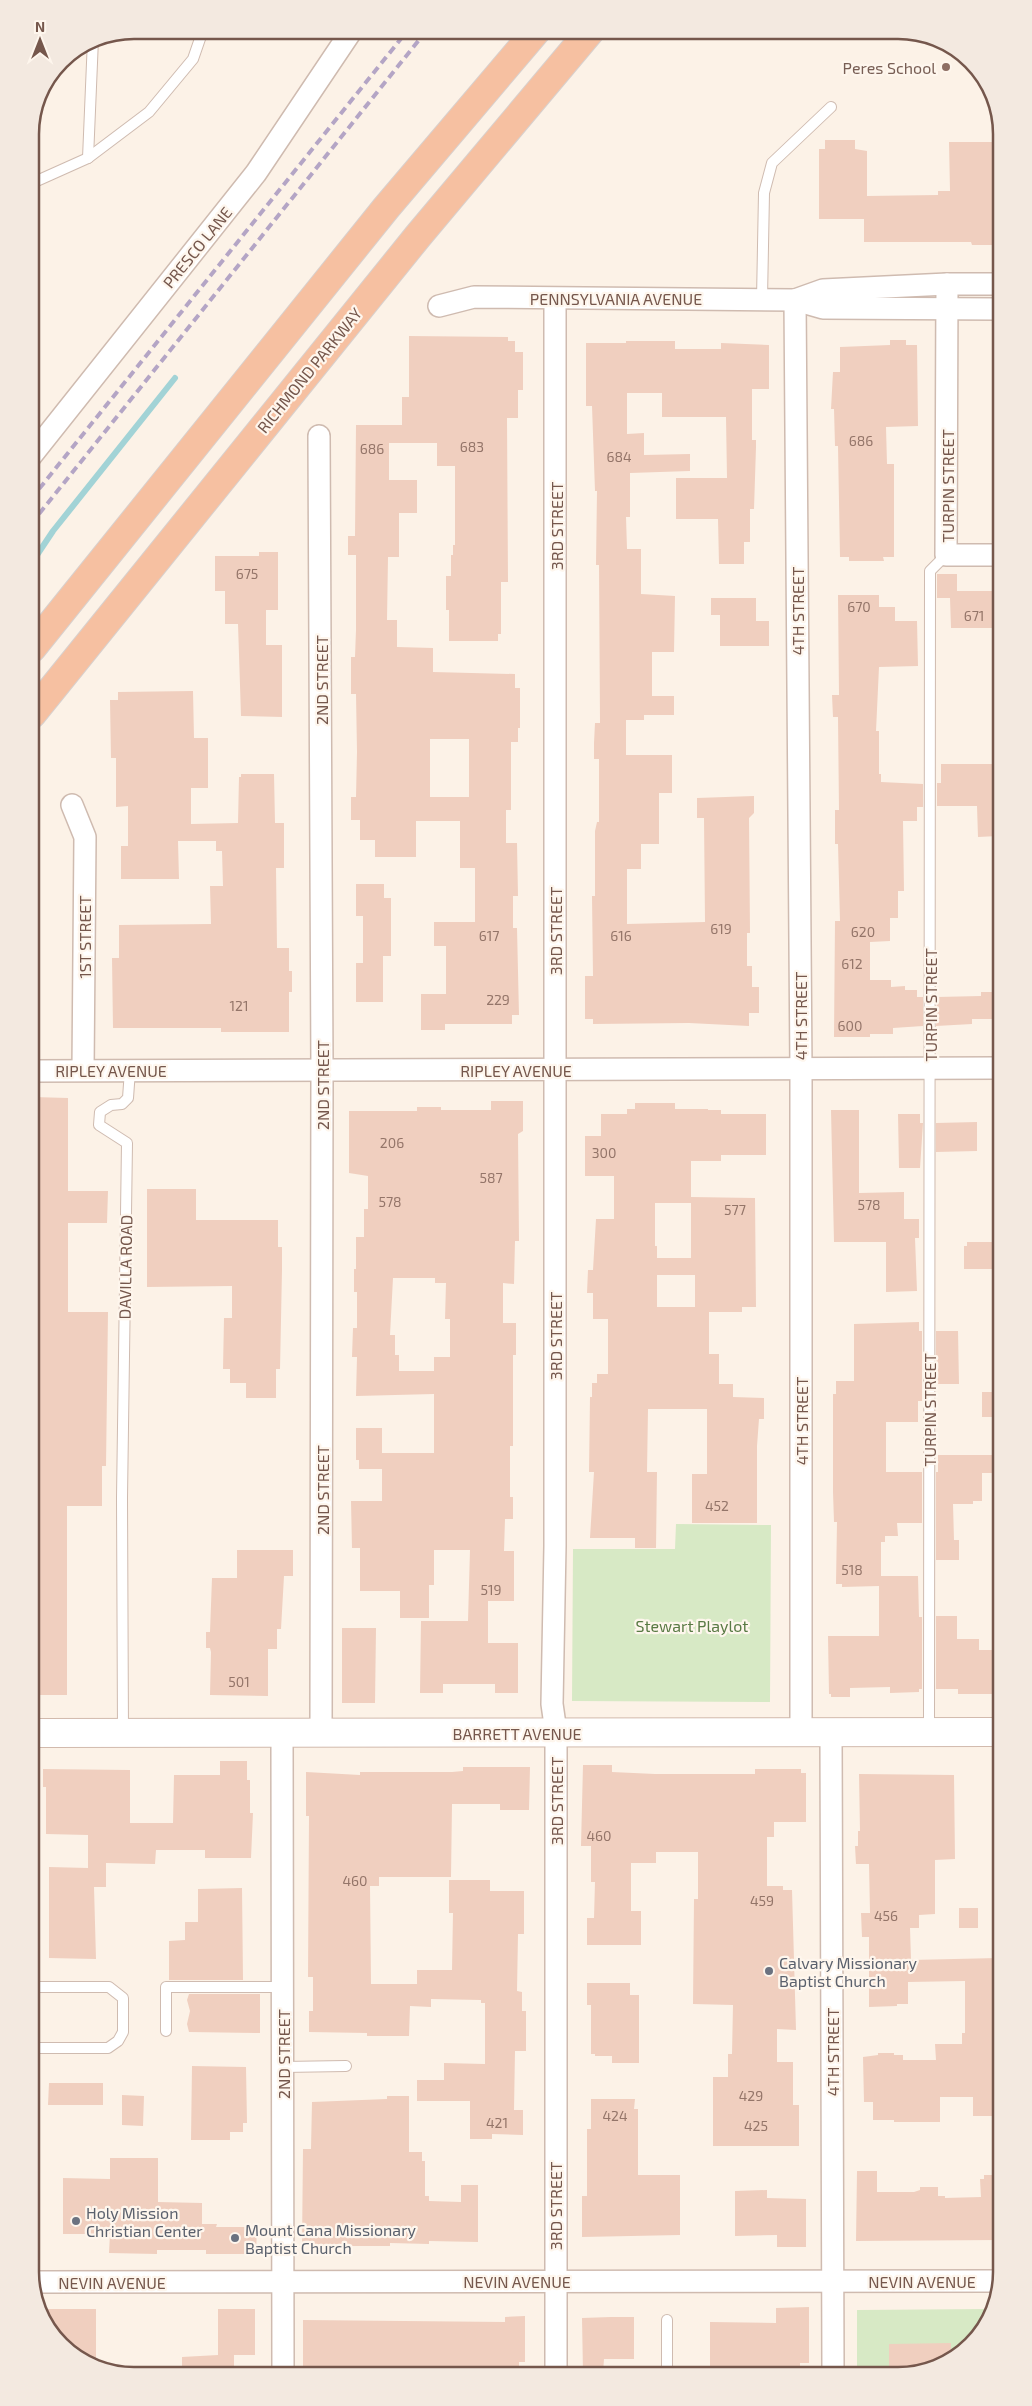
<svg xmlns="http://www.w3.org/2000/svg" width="1032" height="2406" font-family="'Exo 2',sans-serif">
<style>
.green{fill:#d7e9c5}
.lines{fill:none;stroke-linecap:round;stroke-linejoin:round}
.stream{stroke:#a2d3d6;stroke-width:6}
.building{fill:#f0cfbf;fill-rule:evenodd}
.service-casing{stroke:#cfbbb0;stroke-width:12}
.minor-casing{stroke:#cfbbb0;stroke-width:24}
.secondary-casing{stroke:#d2baad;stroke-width:30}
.trunk-casing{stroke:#d8d0cd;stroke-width:30}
.service{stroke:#fff;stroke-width:10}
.minor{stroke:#fff;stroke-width:21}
.secondary{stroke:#fff;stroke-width:28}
.trunk{stroke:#f6c0a1;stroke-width:28}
.rail{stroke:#b4a5c5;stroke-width:4;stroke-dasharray:8 5;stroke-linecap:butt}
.education-dot{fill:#8d6e63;stroke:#fef6ed;stroke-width:2}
.worship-dot{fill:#6b7280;stroke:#fef6ed;stroke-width:2}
.labels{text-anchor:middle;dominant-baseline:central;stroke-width:4.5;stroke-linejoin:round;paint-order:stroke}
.number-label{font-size:14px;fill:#947569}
.education-label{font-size:16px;fill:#785e54;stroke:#fef6ed;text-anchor:end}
.street-label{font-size:16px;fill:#75574c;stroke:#fef6ed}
.park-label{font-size:16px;fill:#597a44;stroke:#fef6ed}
.worship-label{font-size:16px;fill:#5b616d;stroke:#fef6ed;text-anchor:start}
.rim{fill:none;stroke:#75574c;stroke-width:2.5}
</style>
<rect width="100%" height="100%" fill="#fcf2e7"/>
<!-- green -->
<g class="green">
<polygon points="676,1524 771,1525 770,1702 572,1701 573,1549 675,1549"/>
<polygon points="989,2309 981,2335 932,2370 857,2371 857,2310"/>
</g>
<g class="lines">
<!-- stream -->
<polyline class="stream" points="31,564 53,531 175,378"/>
</g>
<!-- building -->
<g class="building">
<polygon points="825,140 855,140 855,149 867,151 867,196 938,195 938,191 950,191 949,142 996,142 997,245 972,245 971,242 864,242 864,219 819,219 819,149 825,149"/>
<path d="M409 336 508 337V341H515V352H523V390H518V418H507L508 582H501V634H498V641H449V610H446V576H451V555H453V545H455V466H437V443H389V480H417V513H399V557H388L387 620H397V647L433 648V672L515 674V688H520V728H518V742H511V810H506V843H517L518 896H513V928H517L519 1015H512V1024H445V1030H421V994H446V946H434V922H475V868H460V821H416V857H375V840H360V820H351V797H356L357 752 356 694H351V657H355L356 630V555H348V536H355L356 425H402V397H409ZM430 739H469V797H430Z"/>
<polygon points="890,340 906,340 906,345 917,345 918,426 886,427 887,464 894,464 894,557 883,557 884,561 849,561 849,557 840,557 838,446 835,446 834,409 831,409 833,372 840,372 840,347 890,345"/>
<polygon points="626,341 675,341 675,349 721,349 721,343 769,345 769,389 752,389 752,440 756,440 756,447 754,509 750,509 750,542 744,542 744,564 719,564 718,519 676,519 676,478 727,478 726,417 662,417 662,393 627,393 627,434 644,433 644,455 690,454 690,471 630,473 630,517 626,517 627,549 641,549 641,594 675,596 674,652 652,652 652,696 674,696 674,715 644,715 644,720 626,720 626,755 672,755 672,793 659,793 659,844 641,844 641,869 627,869 627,924 705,922 704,818 697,818 697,798 754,796 754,813 749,818 750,933 747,933 747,966 752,966 752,987 759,987 759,1013 749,1013 749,1026 689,1023 593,1024 593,1019 585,1019 585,976 593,976 592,896 595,896 595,831 597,822 599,822 599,759 594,759 594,743 595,723 600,723 599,565 596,565 597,491 595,491 592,406 586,406 586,343 626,343"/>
<polygon points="259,552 278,552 278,610 266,610 266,645 282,645 282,717 241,716 238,624 225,624 225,591 215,591 215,556 259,556"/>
<polygon points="937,574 957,574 957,591 998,591 998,628 951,628 950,598 937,598"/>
<polygon points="838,595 879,595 879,607 895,607 895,621 917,621 918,666 879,667 876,731 879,731 879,774 881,774 881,782 923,784 923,807 917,807 917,821 903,821 904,891 898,891 898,918 890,918 890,941 870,942 870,980 891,980 891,987 905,986 905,990 917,990 917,997 923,997 923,1026 893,1028 893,1034 870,1034 870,1037 834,1037 835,921 840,921 838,844 835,844 835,810 839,810 838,717 833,717 832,695 839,695"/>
<polygon points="711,598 756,598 756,621 769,621 769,646 720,646 720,615 711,615"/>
<polygon points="193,691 194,738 208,738 208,788 191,788 191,824 238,823 239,777 241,777 241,774 274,774 275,823 284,823 284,868 276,868 277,948 289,948 289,971 292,971 292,992 289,992 289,1032 221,1032 221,1028 113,1028 112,958 119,958 119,925 211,924 210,886 223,886 222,851 216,851 216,841 178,841 179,879 121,879 121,846 128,846 128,806 116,807 116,758 111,758 110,700 118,700 118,692"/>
<polygon points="941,764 998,764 998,836 978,837 977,806 937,806 937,783 941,783"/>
<polygon points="356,884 384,884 384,898 391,898 391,956 383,956 383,1002 356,1002 356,963 363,963 363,916 356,916"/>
<polygon points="981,992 999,992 999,1019 972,1019 972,1024 936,1026 937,997 981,996"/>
<polygon points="33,1097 68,1098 68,1191 108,1191 107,1223 68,1223 68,1312 108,1312 106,1466 102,1466 102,1506 67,1506 67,1695 34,1695"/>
<path d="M491 1101H523V1131L518 1134 519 1241H515L514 1284 503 1283V1323H516V1355H513V1446H510V1497H513V1519H505L504 1551H514V1601H488V1643H518V1693H495V1684H443V1693H420L421 1621H468L470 1550H434V1585H429V1618H400V1591H360V1548H352L351 1501H382V1469H359V1460H356V1428H382V1453H434V1394L356 1396 357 1357H352L353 1328H357V1292H354V1269H356V1237H364V1209H368V1176L349 1173V1111H417V1107H441V1110H491ZM393 1278H435V1283H446L445 1319H450V1357H434V1371H399V1355H395V1335H390Z"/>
<path d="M635 1103H675V1109H708V1110H721V1114H766V1155H721V1161H691V1203H655V1246H657V1258H691V1197L755 1198 756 1307H742V1312H709V1354H719V1384H733V1397L764 1398V1419H759L757 1446V1523H692V1474H707V1409H648L647 1472H657L656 1548H635V1538H590L594 1472H589L590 1397H592V1383H597V1374H608V1319H593V1293H587L588 1270H593L596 1219H614V1176H585V1136H601V1114H627V1109H635ZM657 1275H695V1307H657Z"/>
<polygon points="831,1110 859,1110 859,1193 904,1192 904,1219 919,1219 919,1238 915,1238 917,1291 886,1292 886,1242 834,1242"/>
<polygon points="898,1114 920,1114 920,1123 923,1123 920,1168 899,1168"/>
<polygon points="977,1122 977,1151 936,1152 936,1123"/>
<polygon points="147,1189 196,1189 196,1220 278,1220 278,1247 282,1247 282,1270 280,1369 276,1369 276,1398 246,1398 246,1383 230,1383 230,1369 223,1369 224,1318 232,1318 232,1286 147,1287"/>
<polygon points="967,1242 993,1242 993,1269 964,1269 964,1246 967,1246"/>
<polygon points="919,1322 919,1331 922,1331 922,1401 918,1401 918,1422 886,1422 886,1472 922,1472 922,1523 897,1523 898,1536 885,1536 885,1542 881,1542 881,1576 918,1576 919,1617 922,1617 922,1689 919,1689 919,1692 890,1693 890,1687 850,1688 850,1697 831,1697 831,1694 829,1694 828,1636 879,1636 879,1586 842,1587 842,1584 836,1584 837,1522 834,1522 833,1492 833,1394 836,1394 836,1381 854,1381 854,1324"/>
<polygon points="936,1331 958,1331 959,1384 936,1384"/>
<rect x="982" y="1392" width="18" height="25"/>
<polygon points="938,1455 1000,1455 1000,1473 982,1473 982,1501 973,1501 973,1504 953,1504 954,1540 959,1540 959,1560 936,1560 936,1472 938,1472"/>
<polygon points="237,1550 293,1550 293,1576 284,1576 281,1629 277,1629 277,1649 268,1649 268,1696 210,1695 211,1652 210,1648 206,1648 206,1632 210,1632 212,1578 237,1578"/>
<polygon points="936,1616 957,1616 957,1639 979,1639 979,1650 1000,1650 1000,1694 958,1694 958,1689 936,1689"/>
<polygon points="342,1628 376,1628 375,1703 342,1703"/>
<polygon points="220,1761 247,1761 247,1780 250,1780 250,1813 253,1813 251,1858 205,1858 205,1850 156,1850 155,1864 106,1863 106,1887 94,1887 96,1959 49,1958 49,1867 88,1868 88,1835 46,1834 46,1787 43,1787 43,1769 130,1770 130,1823 173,1823 174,1775 220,1775"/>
<polygon points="583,1765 612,1765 612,1772 655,1774 755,1774 755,1769 801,1769 801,1773 806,1773 806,1822 774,1822 774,1837 767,1837 767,1886 783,1886 783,1890 792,1890 796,2030 777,2029 777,2062 793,2062 793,2105 799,2105 799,2146 713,2146 713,2077 728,2077 728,2054 732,2054 733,2005 693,2004 694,1899 698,1899 698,1852 656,1852 656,1863 631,1863 631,1911 641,1911 641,1945 587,1945 587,1918 594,1918 595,1882 591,1882 591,1846 581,1846"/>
<polygon points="463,1767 530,1767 529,1810 500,1810 500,1804 452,1804 451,1877 379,1877 379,1886 370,1886 371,1984 417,1984 417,1970 452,1970 453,1913 449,1913 449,1880 490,1880 490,1891 524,1891 524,1934 518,1934 517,1991 522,1992 522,2011 526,2011 526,2051 515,2051 514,2110 523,2110 523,2135 492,2134 492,2139 470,2139 470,2101 417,2101 417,2080 444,2080 444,2063 485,2064 485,2003 481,2003 481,2000 431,1999 431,2007 410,2006 409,2036 367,2036 367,2033 309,2032 309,2011 313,2011 313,1977 308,1977 309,1816 306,1816 306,1772 360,1775 360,1772 452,1772 463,1771"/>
<polygon points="859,1774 954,1775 955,1859 935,1860 935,1914 919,1915 919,1928 910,1928 911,1960 998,1958 998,1984 1001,1984 1002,2116 973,2116 973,2097 940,2097 940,2122 894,2122 894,2120 873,2120 873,2102 864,2102 863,2057 878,2055 878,2053 894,2053 894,2055 903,2055 903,2060 936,2060 935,2044 962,2044 962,2033 965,2033 965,1981 908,1982 908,2004 897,2004 897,2006 869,2007 869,1937 862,1937 861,1913 870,1913 869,1864 856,1864 855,1846 858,1846 858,1831 860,1831"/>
<polygon points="242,1888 243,1980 169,1980 169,1941 185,1940 185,1922 198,1922 198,1889"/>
<rect x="959" y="1908" width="19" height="20"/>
<polygon points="587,1983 630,1983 630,1995 639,1995 639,2063 612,2063 612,2056 595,2056 595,2054 591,2054 591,2005 587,2005"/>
<polygon points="189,1994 260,1994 260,2033 189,2032 187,2024 190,2011 187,2000"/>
<polygon points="192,2066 246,2067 247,2123 243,2123 243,2132 230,2132 230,2140 191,2140"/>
<polygon points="49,2083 103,2083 103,2105 48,2105"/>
<polygon points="122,2095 144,2096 143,2126 122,2125"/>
<polygon points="387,2096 409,2096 409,2152 422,2152 422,2161 425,2161 425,2196 429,2196 429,2201 461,2202 461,2185 478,2185 478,2242 429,2241 429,2244 390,2243 390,2246 302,2246 303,2149 311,2149 312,2102 387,2099"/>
<polygon points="591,2099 635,2099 634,2109 638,2109 638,2175 680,2175 680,2235 582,2237 582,2196 587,2196 587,2129 591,2129"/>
<polygon points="110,2158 158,2158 158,2202 202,2203 202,2224 217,2224 216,2227 257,2227 256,2254 206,2254 206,2250 157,2250 157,2254 109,2253 110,2234 63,2234 63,2178 110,2179"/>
<polygon points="857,2171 877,2171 877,2192 914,2192 920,2190 920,2187 938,2187 938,2196 945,2196 945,2198 981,2197 980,2179 984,2179 984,2175 1002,2175 1002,2233 999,2233 999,2240 856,2241"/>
<polygon points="767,2190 767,2198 806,2199 806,2247 777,2247 777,2235 735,2236 735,2191"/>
<polygon points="809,2307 809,2363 800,2363 800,2370 776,2370 776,2367 710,2371 710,2322 776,2323 776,2308"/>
<polygon points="38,2309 96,2309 96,2358 80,2358 71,2354"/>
<polygon points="218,2309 255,2309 255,2355 234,2355 234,2375 182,2375 182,2357 218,2355"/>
<polygon points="525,2316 525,2362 519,2362 519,2368 434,2371 434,2368 407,2368 407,2366 358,2367 358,2373 303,2375 303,2320 505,2322 505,2317"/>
<polygon points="611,2317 634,2317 634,2359 604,2359 603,2373 583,2373 582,2318"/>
<polygon points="951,2343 951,2356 932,2370 889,2371 889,2344"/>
</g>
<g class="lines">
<!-- service casing -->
<g class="service-casing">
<g id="service">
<polyline points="88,158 93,39"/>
<polyline points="30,184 88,158 149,112 193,59 203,30"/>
<polyline points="762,299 764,193 772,163 831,107"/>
<polyline points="123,1732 122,1498 127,1143 99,1125 100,1112 111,1105 122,1104 128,1098 130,1070"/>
<polyline points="929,1732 930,571 946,555"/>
<polyline points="35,1987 109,1987 123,1998 123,2032 118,2041 108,2048 35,2048"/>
<polyline points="166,2031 166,1987 283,1987"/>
<polyline points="283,2067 346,2066"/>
<polyline points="667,2372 667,2320"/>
</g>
</g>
<!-- minor casing -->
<g class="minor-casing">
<g id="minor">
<polyline points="947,284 946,555 998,555"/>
<polyline points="555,299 555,1546 552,1704 556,1732 556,2373"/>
<polyline points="795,300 801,1070 801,1733"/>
<polyline points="795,300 823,290 947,284 997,284"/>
<polyline points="439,306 474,297 795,300 823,308 997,309"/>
<polyline points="319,436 322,1070 321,1734"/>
<polyline points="31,456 256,173 352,30"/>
<polyline points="72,805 85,837 83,1070"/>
<polyline points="33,1071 999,1068"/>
<polyline points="282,1733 283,2375"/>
<polyline points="831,1733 833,2371"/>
<polyline points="36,2282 999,2281"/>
</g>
</g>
<!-- secondary casing -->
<g class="secondary-casing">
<polyline id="secondary" points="34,1733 1001,1732"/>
</g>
<!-- trunk casing -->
<g class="trunk-casing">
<g id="trunk">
<polyline points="32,648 386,208 537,30"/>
<polyline points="32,714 418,236 591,30"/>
</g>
</g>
<!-- service -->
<use href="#service" class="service"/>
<!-- minor -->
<use href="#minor" class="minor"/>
<!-- secondary -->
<use href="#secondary" class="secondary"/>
<!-- trunk -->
<use href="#trunk" class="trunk"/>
<!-- rail -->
<g class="rail">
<polyline points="31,499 408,30"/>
<polyline points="31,524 427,30"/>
</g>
</g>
<!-- markers -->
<circle class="education-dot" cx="946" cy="67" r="5"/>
<g class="worship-dot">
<circle cx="769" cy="1971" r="5"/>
<circle cx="76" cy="2221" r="5"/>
<circle cx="235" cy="2238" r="5"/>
</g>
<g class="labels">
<!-- number labels -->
<g class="number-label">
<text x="861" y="440">686</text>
<text x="472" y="446">683</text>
<text x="372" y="448">686</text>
<text x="619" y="456">684</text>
<text x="247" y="573">675</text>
<text x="859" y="606">670</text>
<text x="974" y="615">671</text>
<text x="721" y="928">619</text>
<text x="863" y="931">620</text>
<text x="489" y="935">617</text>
<text x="621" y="935">616</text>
<text x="852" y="963">612</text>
<text x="498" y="999">229</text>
<text x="239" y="1005">121</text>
<text x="850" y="1025">600</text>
<text x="392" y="1142">206</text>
<text x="604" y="1152">300</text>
<text x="491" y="1177">587</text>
<text x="390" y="1201">578</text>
<text x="869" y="1204">578</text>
<text x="735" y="1209">577</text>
<text x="717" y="1505">452</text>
<text x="852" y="1569">518</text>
<text x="491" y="1589">519</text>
<text x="239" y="1681">501</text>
<text x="599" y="1835">460</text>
<text x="355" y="1880">460</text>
<text x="762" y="1900">459</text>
<text x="886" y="1915">456</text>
<text x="751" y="2095">429</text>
<text x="615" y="2115">424</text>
<text x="497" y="2122">421</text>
<text x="756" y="2125">425</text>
</g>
<!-- education labels -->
<g class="education-label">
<text x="936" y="67">Peres School</text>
</g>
<!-- street labels -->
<g class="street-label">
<text transform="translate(197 247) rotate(-51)">PRESCO LANE</text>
<text x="616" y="298">PENNSYLVANIA AVENUE</text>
<text transform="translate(309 370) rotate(-51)">RICHMOND PARKWAY</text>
<text transform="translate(947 486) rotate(-90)">TURPIN STREET</text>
<text transform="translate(556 526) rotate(-90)">3RD STREET</text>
<text transform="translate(797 611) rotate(-90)">4TH STREET</text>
<text transform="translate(321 680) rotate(-90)">2ND STREET</text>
<text transform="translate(555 931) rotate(-90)">3RD STREET</text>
<text transform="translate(84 937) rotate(-90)">1ST STREET</text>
<text transform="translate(930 1005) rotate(-90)">TURPIN STREET</text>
<text transform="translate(800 1016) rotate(-90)">4TH STREET</text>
<text x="111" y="1070">RIPLEY AVENUE</text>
<text x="516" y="1070">RIPLEY AVENUE</text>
<text transform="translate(322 1085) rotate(-90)">2ND STREET</text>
<text transform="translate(125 1267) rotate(-89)">DAVILLA ROAD</text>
<text transform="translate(555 1336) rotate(-90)">3RD STREET</text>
<text transform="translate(929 1410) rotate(-90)">TURPIN STREET</text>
<text transform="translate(801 1421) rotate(-90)">4TH STREET</text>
<text transform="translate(322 1490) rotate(-90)">2ND STREET</text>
<text x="517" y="1733">BARRETT AVENUE</text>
<text transform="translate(556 1801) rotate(-90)">3RD STREET</text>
<text transform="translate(832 2052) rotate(-90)">4TH STREET</text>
<text transform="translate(283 2054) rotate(-90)">2ND STREET</text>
<text transform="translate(555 2206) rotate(-90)">3RD STREET</text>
<text x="517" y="2281">NEVIN AVENUE</text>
<text x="922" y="2281">NEVIN AVENUE</text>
<text x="112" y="2282">NEVIN AVENUE</text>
</g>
<!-- park labels -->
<g class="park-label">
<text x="692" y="1625">Stewart Playlot</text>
</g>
<!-- worship labels -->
<g class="worship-label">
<text x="779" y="1962">Calvary Missionary<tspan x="779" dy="18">Baptist Church</tspan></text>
<text x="86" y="2212">Holy Mission<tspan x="86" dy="18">Christian Center</tspan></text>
<text x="245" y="2229">Mount Cana Missionary<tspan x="245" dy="18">Baptist Church</tspan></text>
</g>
</g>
<!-- crop -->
<path d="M0 0H1032V2406H0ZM134 39H898A95 95 0 0 1 993 134V2272A95 95 0 0 1 898 2367H134A95 95 0 0 1 39 2272V134A95 95 0 0 1 134 39Z" fill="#f3e9e0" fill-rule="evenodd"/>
<path class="rim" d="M134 39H898A95 95 0 0 1 993 134V2272A95 95 0 0 1 898 2367H134A95 95 0 0 1 39 2272V134A95 95 0 0 1 134 39Z"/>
<!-- north arrow -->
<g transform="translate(40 40)" stroke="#fef6ed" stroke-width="4" paint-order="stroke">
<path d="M0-4L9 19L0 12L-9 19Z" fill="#75574c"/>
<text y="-8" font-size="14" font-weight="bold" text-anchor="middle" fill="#75574c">N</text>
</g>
</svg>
